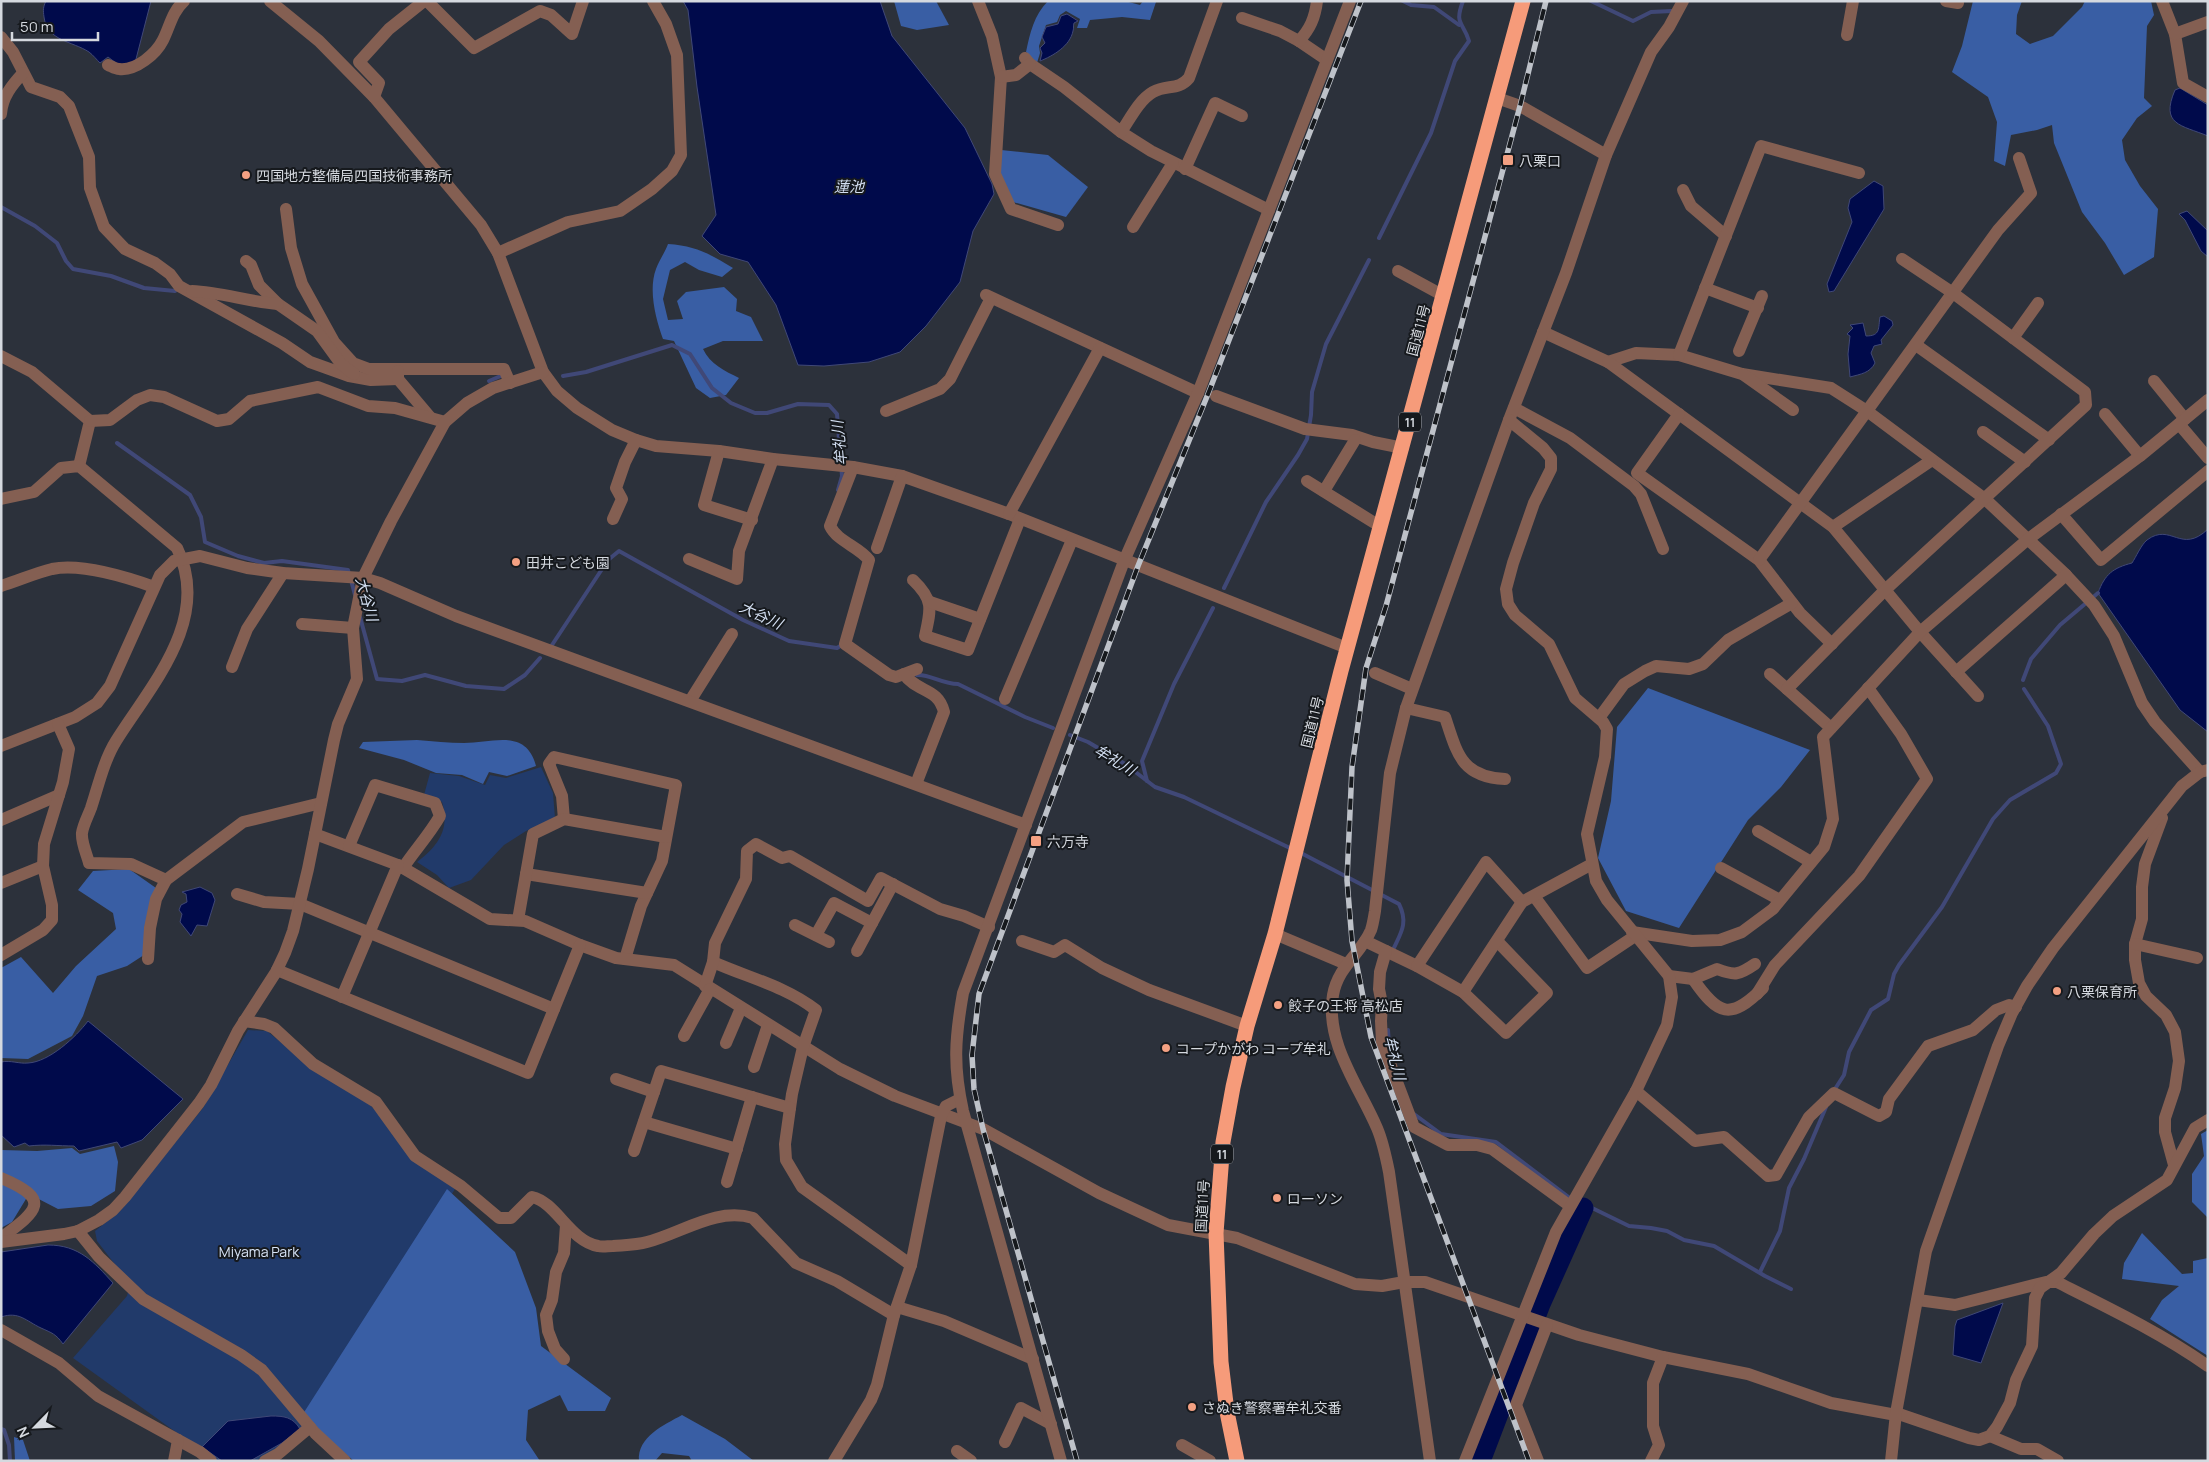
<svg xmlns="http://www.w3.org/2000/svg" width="2209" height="1462" font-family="Manrope,'Noto Sans JP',sans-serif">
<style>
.green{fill:#213a6a}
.forest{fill:#395ea4}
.water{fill:#000a4b;stroke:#404877}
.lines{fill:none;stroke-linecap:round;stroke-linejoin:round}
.stream{stroke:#404877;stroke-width:4}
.river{stroke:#000a4b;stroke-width:21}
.minor{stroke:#845f52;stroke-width:12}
.highway{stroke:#f69b7a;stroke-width:15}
.rail-casing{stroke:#bec2c9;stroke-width:5.5}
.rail{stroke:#16191d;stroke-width:4;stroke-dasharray:11;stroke-linecap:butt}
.poi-dot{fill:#f3a082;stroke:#16191d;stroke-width:2}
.labels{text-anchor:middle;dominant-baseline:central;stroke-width:4;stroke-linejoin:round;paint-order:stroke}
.shield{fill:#16191d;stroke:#9c9fa5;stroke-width:1}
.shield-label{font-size:12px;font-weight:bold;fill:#d5d9df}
.poi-label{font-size:14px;fill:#d5d9df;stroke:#16191d;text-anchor:start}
.street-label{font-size:14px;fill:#d5d9df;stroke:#16191d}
.park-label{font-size:14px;fill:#d8e4f7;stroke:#16191d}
.water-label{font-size:15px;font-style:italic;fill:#d3dff2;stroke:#16191d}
</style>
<rect width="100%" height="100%" fill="#2c313b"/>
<!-- green -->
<g class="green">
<path d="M541 767 553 793 555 818 526 831 504 845 471 880 449 888 437 875 417 862C439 845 450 829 442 802L424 795 430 773 459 776 485 785 490 775 506 778Z"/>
<polygon points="248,1030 267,1031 283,1044 368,1103 455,1189 305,1426 277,1450 255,1461 216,1461 73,1358 127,1296 130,1284 97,1241 95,1231 120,1211 203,1108"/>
</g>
<!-- forest -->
<g class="forest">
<polygon points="894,1 936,1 949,25 917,30 901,26"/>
<path d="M1048 1H1125L1140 5 1143 1 1156 2 1150 20 1122 17 1090 20 1087 28H1077L1080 19 1066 11 1060 15 1057 22 1046 25 1039 46 1040 53 1037 63 1026 52C1030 33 1034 15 1048 1Z"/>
<polygon points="1973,1 2022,1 2017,15 2016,34 2030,44 2053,36 2082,7 2085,1 2151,1 2154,15 2147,26 2144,98 2152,106 2137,118 2122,140 2125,160 2140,186 2158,209 2154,257 2124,275 2105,243 2082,212 2054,143 2052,125 2037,130 2011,135 2005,166 1994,161 1997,122 1988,97 1952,72 1962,46"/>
<polygon points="1001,150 1048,155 1088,187 1066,217 1013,202 1000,176"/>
<path d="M668 244C696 246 710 254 733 268L722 277 699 270 685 262 670 270 663 299 668 320 683 319 677 301 686 292 724 287 737 299 736 311 751 317 763 341H723L703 349C710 364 725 371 739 378L726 395 710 398 696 388 674 341 663 339C656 320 648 290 656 269 659 261 665 252 668 244Z"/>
<polygon points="1648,688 1810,750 1781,787 1748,820 1679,928 1626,911 1598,858 1611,801 1617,727"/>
<path d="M417 740C433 741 449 743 464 743 493 743 526 728 536 766L507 776 489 772 483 784 462 775 436 773 404 760 359 748 363 742Z"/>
<polygon points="129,869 156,888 144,955 127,966 97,976 83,1016 72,1036 28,1059 1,1058 1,968 21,957 53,993 76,966 116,929 113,913 78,890 93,871"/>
<polygon points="2208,1130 2208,1218 2192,1202 2192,1174 2204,1156 2201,1134"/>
<polygon points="114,1146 118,1162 115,1191 91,1206 58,1209 29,1194 12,1222 1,1228 1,1150 37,1151 72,1148 80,1154"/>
<polygon points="447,1189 515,1252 536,1308 541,1346 611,1398 605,1411 568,1411 560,1395 528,1410 526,1440 540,1461 354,1461 301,1417"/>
<polygon points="2142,1233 2182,1274 2193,1273 2193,1261 2208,1258 2208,1356 2150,1319 2162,1300 2179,1286 2122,1279 2124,1263"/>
<path d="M682 1415 725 1439 754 1461H692L689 1456 662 1453 655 1461H639C637 1437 664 1425 682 1415Z"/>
<polygon points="14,1437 23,1440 30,1461 15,1461"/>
</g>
<!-- water -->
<g class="water">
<path d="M46 1H151L135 63 120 66 108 57 100 63C97 60 93 55 89 52 72 41 47 41 44 17 43 10 43 7 46 1Z"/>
<polygon points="683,1 880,1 892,36 965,128 992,184 994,194 973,231 960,282 926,326 900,352 869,362 824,366 798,365 776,305 748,262 720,254 702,236 716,215 697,87 688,10"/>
<path d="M1067 14 1078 21 1074 23C1073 26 1074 28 1073 31 1070 46 1053 56 1040 61L1042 53 1040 48 1045 43 1042 37 1046 27 1058 24 1061 16Z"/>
<path d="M2180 88 2208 105V136C2181 125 2160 125 2175 90Z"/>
<polygon points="1874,181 1883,186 1884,209 1834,291 1829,292 1827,284 1852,222 1848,208 1850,199"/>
<polygon points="2187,211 2208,231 2208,257 2201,251 2185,220 2179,214"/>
<path d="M1884 316 1892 321 1893 325 1881 340 1882 344 1874 346 1871 353 1875 363C1870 373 1861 374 1850 377L1848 354 1850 336 1847 334 1853 328 1850 325 1863 323 1866 336C1881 336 1878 328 1880 317Z"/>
<path d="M2208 529V732L2180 710 2098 593C2105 574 2113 568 2132 563 2136 557 2141 545 2147 540 2171 522 2181 555 2208 529Z"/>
<polygon points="200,887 212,893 215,900 207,926 197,925 191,936 180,922 182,914 179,910 181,905 187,902 186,894 182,892"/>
<path d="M88 1021 183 1099 142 1140 121 1148 117 1142 79 1151 74 1146C58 1146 45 1144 29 1146L25 1143 14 1147 1 1135V1062C11 1060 19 1064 28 1063 49 1062 76 1037 88 1021Z"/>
<path d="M48 1245C79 1245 94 1262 113 1283L63 1344C56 1334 52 1333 41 1328 26 1321 19 1311 1 1317V1252Z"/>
<polygon points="2003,1303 1981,1363 1953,1355 1955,1326 1957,1320"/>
<polygon points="1502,1379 1514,1392 1487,1461 1469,1461"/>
<path d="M271 1416C284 1416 293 1417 300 1429L282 1443 250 1461H222L202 1447 228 1421Z"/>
</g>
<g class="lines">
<!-- stream -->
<g class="stream">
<polyline points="1403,1 1411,5 1434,7 1459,25"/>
<polyline points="1591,1 1633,21 1651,12 1672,11"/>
<polyline points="1,207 35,226 57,243 66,261 73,269 111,276 144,288 175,291"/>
<path d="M1379 238 1431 133 1455 61 1469 41C1463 21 1454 25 1463 1"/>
<polyline points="563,376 586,372 672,345 690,354 712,388 731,403 755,413 767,413 798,404 829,405 837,414 842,476 838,490"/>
<polyline points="489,381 503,375"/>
<polyline points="117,443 190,495 201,517 205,542 238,556 264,563 282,561 348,570 349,574"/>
<polyline points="351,580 355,595"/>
<polyline points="1224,588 1266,502 1298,455 1307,439 1311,415 1312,392 1326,344 1369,260"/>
<polyline points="360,617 377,679 402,681 425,675 466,686 504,689 525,675 540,658"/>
<polyline points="552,645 608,560 619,551 743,620 789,641 837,648 842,645"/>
<path d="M917 675C930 674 942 684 958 684L1025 717 1053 728"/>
<polyline points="2023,680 2031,659 2060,625 2098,593"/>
<polyline points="1070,735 1088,742 1125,764 1155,787 1184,797 1292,849"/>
<polyline points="1147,781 1142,761 1174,684 1213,608"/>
<path d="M1299 852 1399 904C1409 924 1400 934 1392 952"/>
<polyline points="1388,1030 1389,1045"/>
<polyline points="1835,1089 1844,1075 1849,1052 1871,1010 1888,999 1894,974 1899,965 1942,907 1993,819 2010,800 2056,773 2061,764 2048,726 2024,689"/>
<polyline points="1414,1114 1441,1134 1496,1142 1583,1208 1588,1206 1629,1226 1651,1228 1667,1231 1684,1240 1714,1246 1765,1276 1791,1289"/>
<polyline points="1760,1272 1780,1231 1789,1188 1804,1159 1826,1107"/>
<polyline points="1,1429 4,1430 9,1445 10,1461"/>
</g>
<!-- river -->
<polyline class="river" points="1480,1461 1540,1304 1583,1208"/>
<!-- minor -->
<g class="minor">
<polyline points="270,1 319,41 374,97 481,225 498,253 543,372 557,391 577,408 612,430 636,440 656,446 719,451 773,459 853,467 902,476 1009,514 1347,648"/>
<polyline points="427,1 474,48 540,11 551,15 572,34 583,1"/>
<polyline points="978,1 992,36 1001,77 995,174 1011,209 1058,225"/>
<polyline points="1946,1 1958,3"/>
<polyline points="2162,1 2175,34 2183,83 2208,97"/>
<polyline points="1242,18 1280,31 1299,41 1327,60"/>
<polyline points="2175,34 2208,22"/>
<polyline points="1847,35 1853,1"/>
<polyline points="1,37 13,52 31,87 60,97 69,106 89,157 90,188 104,227 125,249 155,263 170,274 179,286 282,343 310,362 349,376 371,380 398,379"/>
<path d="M1299 41C1310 29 1315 18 1317 1"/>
<polyline points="1025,58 1030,64 1064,87 1121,132 1151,151 1269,210"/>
<path d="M108 65C111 66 115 69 119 69 136 71 156 54 163 40 170 26 172 12 184 1"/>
<polyline points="1001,77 1016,75 1030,64"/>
<polyline points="374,97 379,83 359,62 389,29 424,1"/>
<polyline points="1497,98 1520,106 1606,155"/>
<path d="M1 114C2 97 12 85 23 73"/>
<path d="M1121 132C1130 119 1139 100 1153 92 1167 84 1178 91 1189 78L1217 1"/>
<polyline points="1185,169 1215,103 1242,116"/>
<polyline points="1683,190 1691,206 1726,236"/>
<polyline points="286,209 291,248 302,284 334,342 353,363 369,369 504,369 510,383"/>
<polyline points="1133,227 1173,163"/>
<polyline points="498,253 568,222 620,211 652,189 672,171 681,155 677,55 666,24 653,1"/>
<polyline points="246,261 251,265 259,285 278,304 317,331 341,364 354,374"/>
<polyline points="1398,271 1444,296"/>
<polyline points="1705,288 1758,308"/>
<path d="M192 291C221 292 249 302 278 304"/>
<polyline points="986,295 1198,393"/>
<polyline points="1543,332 1608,362 1636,353 1679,355 1742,374 1831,388 1867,411 1985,499 2066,575 2094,605 2114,636 2142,703 2155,722 2200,772"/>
<polyline points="2013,338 2038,303"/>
<polyline points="1916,345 2049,440"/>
<polyline points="1739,351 1762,296"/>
<polyline points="1679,355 1761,146 1859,173"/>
<polyline points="1,356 32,372 90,421 79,466"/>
<polyline points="1608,362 1833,527 1920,632 1978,696"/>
<polyline points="398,371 398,379 430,417"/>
<polyline points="1744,375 1793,410"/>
<polyline points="2154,381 2185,419"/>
<polyline points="1216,396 1305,429 1352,435 1373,442 1403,448"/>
<polyline points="1514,408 1570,438 1634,486 1641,494 1663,549"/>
<polyline points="886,411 940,389 950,379 991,298"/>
<polyline points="1679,414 1637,473 1759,560 1800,613 1832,644"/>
<polyline points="2105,414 2140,456"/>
<polyline points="90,421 110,420 137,400 150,395 164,397 217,421 229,419 250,401 318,387 368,406 395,408 445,422"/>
<polyline points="2179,424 2208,458"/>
<polyline points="1983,432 2025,462"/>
<polyline points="719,451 704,505 752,520"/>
<path d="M853 467 830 526C838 542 858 546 869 560L845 644 889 675 896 677 917 669"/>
<polyline points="1307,481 1381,527"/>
<polyline points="1324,491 1355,440"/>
<path d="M1 499 34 492 61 468 79 466 177 548C212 619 152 684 116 741 104 760 98 787 91 808 88 816 83 825 82 833 81 842 87 855 89 863L131 864 166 880"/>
<polyline points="1009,514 1100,348"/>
<polyline points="2061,514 2101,560 2208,471"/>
<polyline points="613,519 622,499 616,488 625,462 636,440"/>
<polyline points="1833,527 1932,460"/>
<polyline points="877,548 902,476"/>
<polyline points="689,559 737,579 739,551 773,459"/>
<polyline points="1759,560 1998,230 2031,193 2019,158"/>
<path d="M913 580C934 600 931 609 925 636L968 650 1020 519"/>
<path d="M1 586C18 581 35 573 52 569 82 563 126 577 154 587"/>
<polyline points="930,602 980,619"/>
<polyline points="302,624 353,628"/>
<polyline points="232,667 247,629 283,573"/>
<polyline points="1956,672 2066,575"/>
<polyline points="1375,673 1412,689"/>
<path d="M904 674C917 693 938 687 944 712L916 784"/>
<polyline points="1770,674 1831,728"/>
<polyline points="1787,689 1885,590 2086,405 2085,392 1953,293 1902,259"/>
<polyline points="1005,699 1072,540"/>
<polyline points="690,701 732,634"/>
<path d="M1406 708 1445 717C1457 753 1461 777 1505 779"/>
<polyline points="1599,718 1624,684 1645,671 1656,666 1689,669 1703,664 1728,640 1792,603"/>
<polyline points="1,746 75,717 97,703 110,686 160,575 174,561 200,556 247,568 283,573 363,578 380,583 456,616 1026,825"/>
<polyline points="2162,818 2145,864 2142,887 2142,919 2135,944 2135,960 2139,983 2146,996 2166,1015 2175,1032 2179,1061 2175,1088 2165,1118 2165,1132 2174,1165"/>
<polyline points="564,819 562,796 549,764 554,757 676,785 662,861 641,906 625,959"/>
<polyline points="1,820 59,795"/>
<polyline points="1758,831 1811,862"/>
<polyline points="315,834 398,865 490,919 525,921 580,945 616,958 674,965 840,1069 895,1096 983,1129 1099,1193 1168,1225 1237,1238 1355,1284 1382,1286 1404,1282 1425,1282 1579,1335 1663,1357 1748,1374 1831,1403 1896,1415"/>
<path d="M349 846 375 785 435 803 440 816C429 835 415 850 403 868"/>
<polyline points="1721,868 1780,900"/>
<polyline points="526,874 647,893"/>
<polyline points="1,883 43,866"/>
<polyline points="237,894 264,902 300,904 554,1009"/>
<polyline points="1534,896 1587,968 1635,936"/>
<polyline points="518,920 533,834 564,819 666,837"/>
<polyline points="795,925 829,942"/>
<polyline points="1632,932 1692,941 1720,940 1742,932 1773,909 1824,847 1833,819 1823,737 1920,632 2027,540 2140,456 2208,400"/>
<polyline points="1275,934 1346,964"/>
<polyline points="816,935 834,903 872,923"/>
<polyline points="1022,941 1054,952 1065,945 1102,968 1149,990 1247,1026"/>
<polyline points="1365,941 1417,966 1463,992 1506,1033 1547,993 1497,941"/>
<polyline points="2135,944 2197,958"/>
<polyline points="857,951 893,884"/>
<polyline points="1386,951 1380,972 1379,989 1382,1004 1381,1021 1382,1042 1414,1127 1448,1145 1477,1145 1492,1149 1570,1206"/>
<polyline points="1,955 43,930 52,920 52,905 43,866 44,844 63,782 69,749 58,724"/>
<polyline points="148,959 150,928 156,899 166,880 243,822 321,803"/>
<path d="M713 962C749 978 785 986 816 1010L803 1047 792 1094 785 1144 786 1160 802 1187 911 1265"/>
<polyline points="1417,966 1486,862 1522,902"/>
<polyline points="277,970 528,1073 580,945"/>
<path d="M1669 976 1693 979 1717 969C1735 976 1739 975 1755 964"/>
<path d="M1693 979C1718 1015 1730 1021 1763 988"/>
<polyline points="705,986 713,962 715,943 746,879 747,851 756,844 782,858 790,856 868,901 881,878 940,909 964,916 989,927"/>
<polyline points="1463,992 1522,902 1592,864"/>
<polyline points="1757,994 1775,965 1859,876 1927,779 1901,734 1868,688"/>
<polyline points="342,997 398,865"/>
<path d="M244 1021 264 1024 274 1028 313 1064 376 1102 415 1156 461 1186 499 1218H511L532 1197C556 1202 570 1241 598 1246 602 1247 608 1246 613 1246 625 1245 636 1245 647 1242 682 1233 716 1207 753 1218L796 1263 837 1281 894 1315"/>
<polyline points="684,1036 710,989"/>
<polyline points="726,1043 741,1008"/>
<polyline points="754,1067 768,1025"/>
<polyline points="616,1079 654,1092"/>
<polyline points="1636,1091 1695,1141 1724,1137 1768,1176 1776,1175 1809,1117 1834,1093 1879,1116 1886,1112 1889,1099 1928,1046 1973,1030 1996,1010 2009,1005 2016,1007"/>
<polyline points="644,1122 737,1149"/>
<polyline points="634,1151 661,1071 790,1108"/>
<path d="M1 1178C53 1200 37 1211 1 1238"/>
<polyline points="727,1182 752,1097"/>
<polyline points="78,1231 99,1257 143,1299 241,1355 262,1370 315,1433 345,1461"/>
<polyline points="1,1242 64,1234 78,1231 99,1220 113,1210 125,1197 199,1103 211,1085 238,1031 276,972 285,953 293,931 308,869 334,740 338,724 357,679 353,628 363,578 391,521 445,422 467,403 493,388 543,372"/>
<path d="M1918 1300 1955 1305 2046 1282H2057C2109 1308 2161 1333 2208 1366"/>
<polyline points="897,1307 944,1321 1033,1359"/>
<polyline points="1,1330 59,1363 98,1396 200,1452 211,1461"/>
<polyline points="564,1359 555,1349 548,1331 546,1315 552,1300 556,1272 564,1253 566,1225"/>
<polyline points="1896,1413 1969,1438 1979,1440 1990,1436 1997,1427 2010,1403 2016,1380 2032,1346 2035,1298 2040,1288 2061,1273 2094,1234 2113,1216 2167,1180 2195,1128 2208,1120"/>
<polyline points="1990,1436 2021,1449 2037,1449 2058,1461"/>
<polyline points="1005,1442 1021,1408 1051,1424"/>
<polyline points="1182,1445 1210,1461"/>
<polyline points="957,1451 971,1461"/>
<polyline points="174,1461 178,1440"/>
<polyline points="265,1461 278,1454 310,1427"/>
<polyline points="834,1461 871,1400 877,1385 894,1315 911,1265 941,1116 946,1106 960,1099"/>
<path d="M1061 1461 963 1111C953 1066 955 1038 963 993L1124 561 1198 393 1350 1"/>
<path d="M1430 1461 1389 1172C1386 1157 1383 1142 1377 1128 1359 1086 1325 1043 1333 995 1338 966 1361 954 1371 930 1373 924 1374 917 1375 911L1390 773 1406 708 1509 420 1566 273 1606 155 1651 52 1669 27 1683 1"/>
<polyline points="1465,1461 1556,1232 1636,1091 1667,1025 1672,997 1669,976 1607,900 1596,881 1587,834 1605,757 1607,729 1603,722 1575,698 1549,644 1515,615 1508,604 1506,589 1513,563 1534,503 1551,469 1551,458 1543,448 1509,420"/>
<polyline points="1538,1461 1516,1405 1547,1325"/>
<polyline points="1651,1461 1659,1445 1653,1426 1653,1383 1663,1357"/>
<polyline points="1891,1461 1896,1413 1926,1251 1998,1046 2012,1013 2027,986 2053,948 2182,786 2200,772 2208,770"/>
</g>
<!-- highway -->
<polyline class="highway" points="1237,1461 1227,1412 1221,1362 1216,1233 1223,1142 1233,1087 1247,1026 1275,934 1341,671 1523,1"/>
<!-- rail casing -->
<g class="rail-casing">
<g id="rail">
<polyline points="1077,1461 983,1129 974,1089 972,1055 979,994 1138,566 1208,394 1361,1"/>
<polyline points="1529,1461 1371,1037 1352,941 1347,880 1352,767 1366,668 1386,606 1520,106 1546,1"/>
</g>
</g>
<!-- rail -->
<use href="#rail" class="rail"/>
</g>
<!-- markers -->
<g class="poi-dot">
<rect x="1502" y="154" width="12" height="12" rx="2.5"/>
<circle cx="246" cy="175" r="5"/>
<circle cx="516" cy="562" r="5"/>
<rect x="1030" y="835" width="12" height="12" rx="2.5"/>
<circle cx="2057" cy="991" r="5"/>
<circle cx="1278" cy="1005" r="5"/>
<circle cx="1166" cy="1048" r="5"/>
<circle cx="1277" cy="1198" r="5"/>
<circle cx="1192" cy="1407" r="5"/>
</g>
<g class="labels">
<!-- shield labels -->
<g class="shield">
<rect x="1399" y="412.5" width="22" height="19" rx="4"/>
<rect x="1211" y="1144.5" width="22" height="19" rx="4"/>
</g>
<g class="shield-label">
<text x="1410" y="422">11</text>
<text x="1222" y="1154">11</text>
</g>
<!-- poi labels -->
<g class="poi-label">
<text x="1519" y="160">八栗口</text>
<text x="256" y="175">四国地方整備局四国技術事務所</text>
<text x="526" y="562">田井こども園</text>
<text x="1047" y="841">六万寺</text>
<text x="2067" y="991">八栗保育所</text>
<text x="1288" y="1005">餃子の王将 高松店</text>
<text x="1176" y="1048">コープかがわ コープ牟礼</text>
<text x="1287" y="1198">ローソン</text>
<text x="1202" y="1407">さぬき警察署牟礼交番</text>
</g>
<!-- street labels -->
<g class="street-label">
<text transform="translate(1418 330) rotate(-75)">国道11号</text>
<text transform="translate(1312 722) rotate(-76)">国道11号</text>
<text transform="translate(1202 1206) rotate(-87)">国道11号</text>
</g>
<!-- park labels -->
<g class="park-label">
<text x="259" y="1251">Miyama Park</text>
</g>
<!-- water labels -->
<g class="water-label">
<text x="849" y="186">蓮池</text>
<text transform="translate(839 443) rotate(-95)">牟礼川</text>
<text transform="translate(367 599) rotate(75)">大谷川</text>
<text transform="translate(761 615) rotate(25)">大谷川</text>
<text transform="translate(1115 760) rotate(31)">牟礼川</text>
<text transform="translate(1395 1058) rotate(76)">牟礼川</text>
</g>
</g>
<!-- border -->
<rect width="2209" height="1462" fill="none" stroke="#d5d9df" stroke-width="5"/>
<!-- north arrow -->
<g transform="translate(35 1427) rotate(246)" stroke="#16191d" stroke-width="4" paint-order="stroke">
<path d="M0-4L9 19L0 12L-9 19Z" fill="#d5d9df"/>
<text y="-8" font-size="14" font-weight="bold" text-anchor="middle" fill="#d5d9df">N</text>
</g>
<!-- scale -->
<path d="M12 32v8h86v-8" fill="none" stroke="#d5d9df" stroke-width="2.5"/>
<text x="20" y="32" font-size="15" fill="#d5d9df" stroke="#16191d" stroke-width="4" paint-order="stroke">50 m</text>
</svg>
